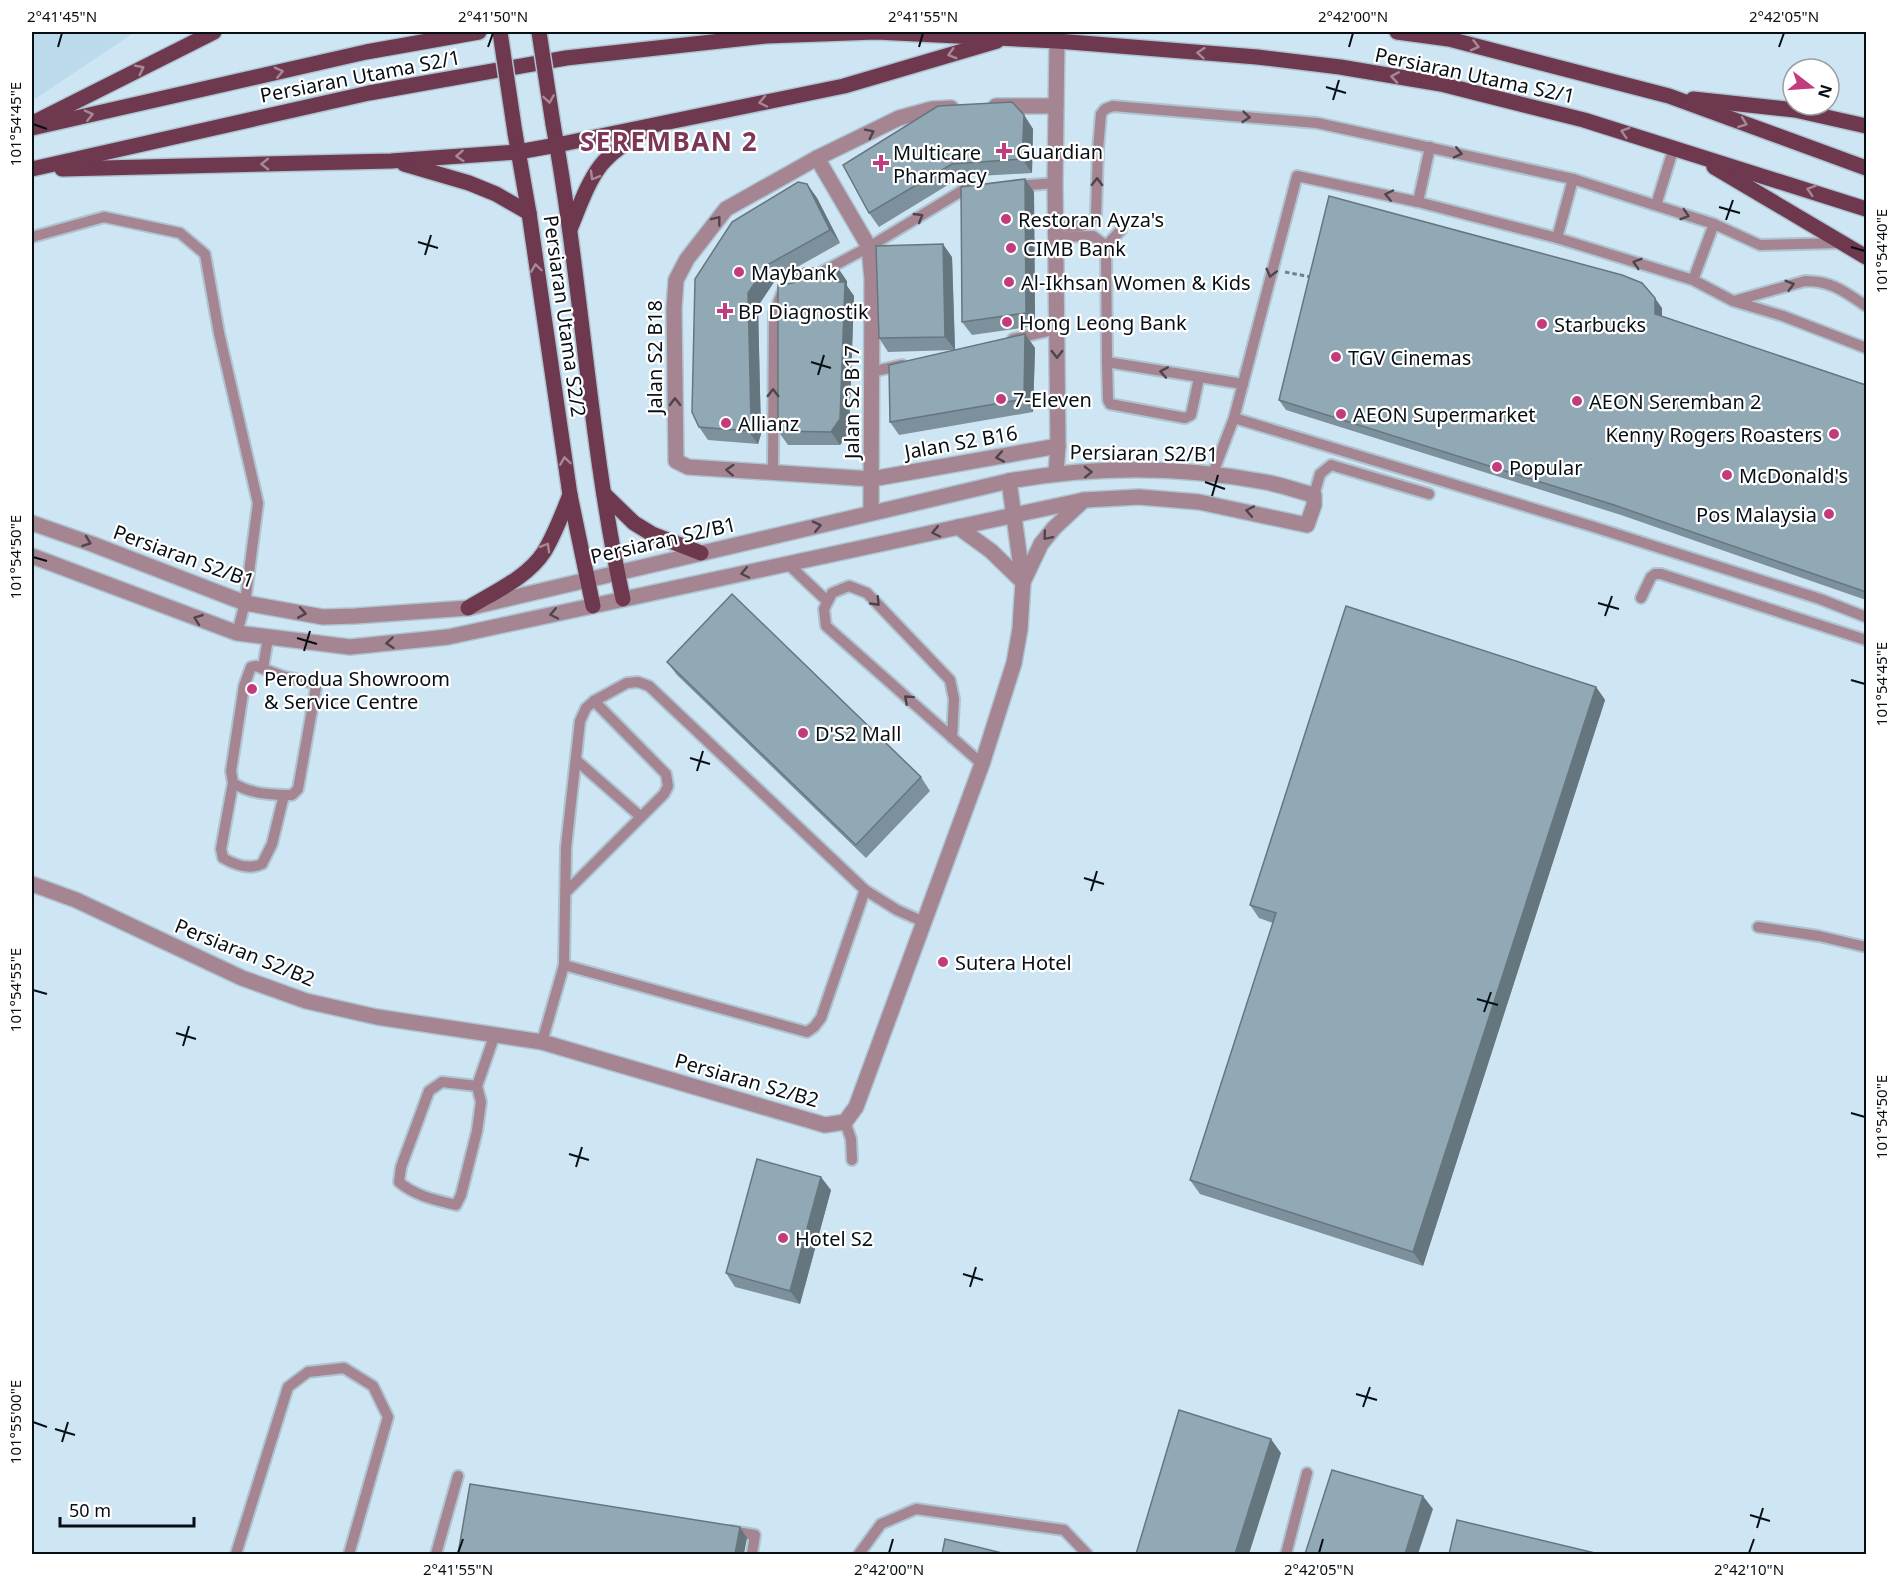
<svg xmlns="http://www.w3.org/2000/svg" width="1898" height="1586" font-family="'Noto Sans',sans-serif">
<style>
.built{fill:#bbdbed}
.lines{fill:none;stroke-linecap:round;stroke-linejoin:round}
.service-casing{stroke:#aec4d0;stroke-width:14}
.minor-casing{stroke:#aec4d0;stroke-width:18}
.tertiary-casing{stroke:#aec4d0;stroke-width:18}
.primary-casing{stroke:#aec4d0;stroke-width:18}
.path{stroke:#71818b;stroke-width:3;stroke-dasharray:4.5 3;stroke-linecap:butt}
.service{stroke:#a58591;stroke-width:10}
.minor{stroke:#a58591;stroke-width:15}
.tertiary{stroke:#a58591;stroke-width:15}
.primary{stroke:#6e394f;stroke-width:15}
.primary-bridge-casing{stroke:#aec4d0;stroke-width:18;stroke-linecap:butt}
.primary-bridge{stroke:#6e394f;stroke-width:15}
.wall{fill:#7d919c}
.shaded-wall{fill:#66767f}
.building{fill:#91a9b5;stroke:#66767f;stroke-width:1.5}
.oneway{stroke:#a88895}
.oneway2{stroke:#4e444c}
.ticks{fill:none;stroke:#070f14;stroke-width:2}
.poi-dot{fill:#c23c7d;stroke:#fff;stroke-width:2}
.labels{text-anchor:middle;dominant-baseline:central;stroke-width:4.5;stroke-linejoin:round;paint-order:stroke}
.street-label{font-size:20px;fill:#070f14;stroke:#fff}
.poi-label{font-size:20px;fill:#070f14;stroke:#fff;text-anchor:start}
.district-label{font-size:26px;font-weight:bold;letter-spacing:1.5px;fill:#7b3755;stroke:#fff}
.neatline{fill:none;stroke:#070f14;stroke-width:2}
.ticks-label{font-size:15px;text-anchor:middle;fill:#070f14}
</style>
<rect width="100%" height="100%" fill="#cee6f4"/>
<!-- built -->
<polygon class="built" points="32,32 135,32 35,99 32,89"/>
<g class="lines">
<!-- service casing -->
<g class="service-casing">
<g id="service">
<polyline points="1017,186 1055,183"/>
<polyline points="1418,202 1430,147"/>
<polyline points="1656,205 1674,147"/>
<path d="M1056 227C1069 226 1091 230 1096 215L1098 149 1101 114 1105 109 1113 106 1317 123 1573 179 1714 224 1760 245 1841 243"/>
<polyline points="1121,230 1106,246 1107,362 1243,384"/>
<polyline points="32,237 104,217 180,233 205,254 219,333 258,503 245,603 237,633"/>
<polyline points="1056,237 1093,236 1106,246"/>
<polyline points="1557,238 1573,179"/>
<polyline points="818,274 869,247 965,189 974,189"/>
<polyline points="1693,280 1714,224"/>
<path d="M1734 301 1805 281C1832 281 1845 292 1866 306"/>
<polyline points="1013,339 1057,329"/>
<polyline points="1107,362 1108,400 1110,404 1185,418 1191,415 1199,378"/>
<polyline points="871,372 902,365"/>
<polyline points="1234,418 1591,526 1820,599 1866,617"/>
<polyline points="773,472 774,313 782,293 788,290"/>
<polyline points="1213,473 1234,418 1297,176 1418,202 1557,238 1693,280 1733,301 1783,316 1866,348"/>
<polyline points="1314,495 1320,474 1331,465 1429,494"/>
<polyline points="788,564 827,601"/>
<polyline points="1641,598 1651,577 1655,574 1661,574 1866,640"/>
<path d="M256 666 282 676 313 683 316 687 298 789 292 795C272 795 250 794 233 783L231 771 244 686 251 667Z"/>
<polyline points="263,668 268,638"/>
<polyline points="952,738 954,699 950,680 867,593 849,586 832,593 824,609 826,626 982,764"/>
<polyline points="576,760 641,817"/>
<path d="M233 783 221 849 223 858C235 865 249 870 262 864L272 844 284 795"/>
<polyline points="566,892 664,794 668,786 666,774 594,701"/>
<polyline points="1758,927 1819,936 1866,947"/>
<polyline points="564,965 807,1032 814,1027 821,1018 865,890"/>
<polyline points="542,1042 564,965 566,847 580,721 586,708 594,701 627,683 638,682 649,686 865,890 897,910 924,922"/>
<path d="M477 1086 442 1082 429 1091 401 1167 399 1182C415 1196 436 1200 456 1205L461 1195 477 1131 481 1102 477 1086 495 1034"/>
<polyline points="845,1122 851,1139 852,1160"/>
<polyline points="731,1531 755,1535 752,1554"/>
<polyline points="236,1554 288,1387 308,1372 344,1368 373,1386 388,1417 349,1554"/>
<polyline points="436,1554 458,1476"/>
<polyline points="859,1554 881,1524 916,1509 1064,1530 1087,1554"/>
<polyline points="1286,1554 1307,1473"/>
</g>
</g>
<!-- minor casing -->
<g class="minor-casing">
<g id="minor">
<polyline points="996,106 1056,106"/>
<polyline points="951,108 932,109 899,118 817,158 726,209 687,259 676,280 674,309 676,461 688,467 872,479 1058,446"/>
<polyline points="817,158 869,247 872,279 871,513"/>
<polyline points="1056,473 1058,446 1055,183 1057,41"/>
<polyline points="32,884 76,900 242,978 306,1001 377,1017 542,1042 825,1125 845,1122 856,1107 982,764 1014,663 1020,629 1023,582 1009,481"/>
</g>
</g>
<!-- tertiary casing -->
<g class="tertiary-casing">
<g id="tertiary">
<path d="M32 523 92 544 245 603 323 617 355 616 468 608 1009 481C1093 466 1181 466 1265 482 1281 485 1298 491 1314 495V505L1307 525 1199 502 1139 497 1084 500 448 637 350 647 237 633 32 556"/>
<polyline points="958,527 991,551 1023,582 1041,544 1054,528 1084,500"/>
</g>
</g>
<!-- primary casing -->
<g class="primary-casing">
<g id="primary">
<polyline points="1397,32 1449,39 1669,96 1866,168"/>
<polyline points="1693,99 1795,110 1866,126"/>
<polyline points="37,121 214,32"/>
<path d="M553 124C582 282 589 443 623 599"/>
<polyline points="32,128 366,52 479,32"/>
<polyline points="515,133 529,213 570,495 593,606"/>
<polyline points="404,164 469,183 496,194 529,213"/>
<polyline points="1714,167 1866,257"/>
<polyline points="32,169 369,93 566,58 766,36 876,32 1057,41 1257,57 1340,67 1441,84 1584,120 1866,209"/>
<polyline points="62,169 391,161 518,152 557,145 844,86 997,41"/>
<path d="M570 229C579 208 587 183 601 165 613 150 631 140 646 130"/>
<polyline points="604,494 634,523 652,534 701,553"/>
<path d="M468 608C494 592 527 578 544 552 555 534 562 514 570 495"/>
</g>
</g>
<!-- path -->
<polyline class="path" points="1285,272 1311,277"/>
<!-- service -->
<use href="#service" class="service"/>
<!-- minor -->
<use href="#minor" class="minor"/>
<!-- tertiary -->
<use href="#tertiary" class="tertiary"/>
<!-- primary -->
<use href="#primary" class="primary"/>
<!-- primary-bridge casing -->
<g class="primary-bridge-casing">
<g id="primary-bridge">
<polyline points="500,32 515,133"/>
<polyline points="539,32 553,124"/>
</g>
</g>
<!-- primary-bridge -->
<use href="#primary-bridge" class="primary-bridge"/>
</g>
<!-- wall -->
<g class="wall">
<polygon points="1024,115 1033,129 1032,173 961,177 879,227 869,213"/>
<polygon points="1025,179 1034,192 1035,326 972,335 962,322"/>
<polygon points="807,184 817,198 840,243 776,279 758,306 761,434 758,444 708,440 699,427 695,279"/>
<polygon points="952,257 955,350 1025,334 1035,348 1033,412 899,435 890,422 954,350 888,352 879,338"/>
<polygon points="847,281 847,286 854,296 849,432 840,445 788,445 778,431 793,283"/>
<polygon points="1662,308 1662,316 1866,385 1866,600 1621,515 1286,410 1279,400"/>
<polygon points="667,662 921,777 930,791 866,858 677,675"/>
<polygon points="1596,687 1605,700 1423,1266 1200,1194 1190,1180 1273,923 1259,918 1250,905"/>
<polygon points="831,1190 800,1304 735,1287 726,1273"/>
</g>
<!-- shaded-wall -->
<g class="shaded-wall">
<polygon points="1024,115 1033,129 1032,173 1022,159"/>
<polygon points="1025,179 1034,192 1035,326 1026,313"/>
<polygon points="807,184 817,198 840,243 830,230"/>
<polygon points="943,244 952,257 955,350 945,337"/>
<polygon points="767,265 776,279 758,306 761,434 758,444 748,431 748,293"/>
<polygon points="838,268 847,281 847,286 854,296 849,432 840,445 831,432"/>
<polygon points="1655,298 1662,308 1662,324 1655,314"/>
<polygon points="1025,334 1035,348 1033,412 1024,399"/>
<polygon points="1596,687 1605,700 1423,1266 1413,1252"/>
<polygon points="821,1177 831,1190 800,1304 790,1291"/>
<polygon points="1271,1439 1281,1453 1249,1554 1235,1554"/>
<polygon points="1423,1496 1433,1509 1418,1554 1405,1554"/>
<polygon points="740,1527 747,1538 744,1554 735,1554"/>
</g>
<!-- building -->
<g class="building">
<polygon points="1012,102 1024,115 1022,159 952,164 869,213 843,165 938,106"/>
<polygon points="1025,179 1026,313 962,322 961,187"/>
<polygon points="798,182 807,184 830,230 767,265 748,293 751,421 748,431 699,427 692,412 695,279 732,222"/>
<polygon points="1329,196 1622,275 1642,283 1655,298 1655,314 1866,385 1866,592 1614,505 1279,400"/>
<polygon points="943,244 945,337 879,338 876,246"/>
<polygon points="804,268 838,268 837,282 845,282 840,419 831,432 778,431 778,285 793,283 797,274"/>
<polygon points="1025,334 1024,399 890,422 889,365"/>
<polygon points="732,594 921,777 856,845 667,662"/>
<polygon points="1346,606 1596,687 1413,1252 1190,1180 1276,913 1250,905"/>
<polygon points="757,1159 821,1177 790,1291 726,1273"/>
<polygon points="1179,1410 1271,1439 1235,1554 1136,1554"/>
<polygon points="1332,1470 1423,1496 1405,1554 1305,1554"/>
<polygon points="470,1484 740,1527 735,1554 458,1554"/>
<polygon points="1457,1520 1599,1554 1449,1554"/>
<polygon points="945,1539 1006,1554 942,1554"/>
</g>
<!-- one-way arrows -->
<defs><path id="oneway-chevron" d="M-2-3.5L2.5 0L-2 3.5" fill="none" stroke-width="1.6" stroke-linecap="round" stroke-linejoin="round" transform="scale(1.5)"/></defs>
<g class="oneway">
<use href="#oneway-chevron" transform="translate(1475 46) rotate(14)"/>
<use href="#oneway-chevron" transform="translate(1201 53) rotate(-175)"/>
<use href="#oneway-chevron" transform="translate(952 54) rotate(164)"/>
<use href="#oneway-chevron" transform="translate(140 69) rotate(-27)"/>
<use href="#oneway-chevron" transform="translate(279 72) rotate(-13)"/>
<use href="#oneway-chevron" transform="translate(1395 77) rotate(-171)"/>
<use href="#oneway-chevron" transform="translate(549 99) rotate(81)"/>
<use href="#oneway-chevron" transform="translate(763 102) rotate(168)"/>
<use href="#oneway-chevron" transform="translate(89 115) rotate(-13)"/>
<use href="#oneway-chevron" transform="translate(1743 123) rotate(20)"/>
<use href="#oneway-chevron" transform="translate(1625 132) rotate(-163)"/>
<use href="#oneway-chevron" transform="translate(460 156) rotate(176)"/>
<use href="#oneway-chevron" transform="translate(265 164) rotate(179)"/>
<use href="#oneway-chevron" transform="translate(594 176) rotate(120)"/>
<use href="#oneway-chevron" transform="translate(1811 190) rotate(-163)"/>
<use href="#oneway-chevron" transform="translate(536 268) rotate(-98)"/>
<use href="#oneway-chevron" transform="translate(565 461) rotate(-98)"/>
<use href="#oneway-chevron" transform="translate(546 547) rotate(-60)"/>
</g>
<g class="oneway2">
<use href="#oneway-chevron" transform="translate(1246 117) rotate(5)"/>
<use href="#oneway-chevron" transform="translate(870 133) rotate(-26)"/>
<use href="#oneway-chevron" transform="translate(1458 153) rotate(13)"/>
<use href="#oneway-chevron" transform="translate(1097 182) rotate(-89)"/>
<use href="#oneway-chevron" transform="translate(1389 195) rotate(-168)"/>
<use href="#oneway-chevron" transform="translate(1685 215) rotate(18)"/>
<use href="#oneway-chevron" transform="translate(919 217) rotate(-31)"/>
<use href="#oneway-chevron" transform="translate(717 220) rotate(-52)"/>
<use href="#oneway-chevron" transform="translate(1637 263) rotate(-163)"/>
<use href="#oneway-chevron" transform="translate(1271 273) rotate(104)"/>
<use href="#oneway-chevron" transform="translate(1790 285) rotate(-16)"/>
<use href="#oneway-chevron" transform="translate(1057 354) rotate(90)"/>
<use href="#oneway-chevron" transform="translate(1164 372) rotate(-170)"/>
<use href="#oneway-chevron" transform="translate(773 393) rotate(-90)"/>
<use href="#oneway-chevron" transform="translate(675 402) rotate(-91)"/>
<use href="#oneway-chevron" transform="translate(1000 457) rotate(170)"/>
<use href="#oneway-chevron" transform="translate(730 470) rotate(-177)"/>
<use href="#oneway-chevron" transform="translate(1088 472) rotate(-1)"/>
<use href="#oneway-chevron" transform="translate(1250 511) rotate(-169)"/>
<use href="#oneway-chevron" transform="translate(817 526) rotate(-13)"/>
<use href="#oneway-chevron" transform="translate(936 532) rotate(168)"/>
<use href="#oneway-chevron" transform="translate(1047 536) rotate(130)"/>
<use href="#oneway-chevron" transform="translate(87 542) rotate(20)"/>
<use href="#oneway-chevron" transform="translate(745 573) rotate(168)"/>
<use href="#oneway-chevron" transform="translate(876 602) rotate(46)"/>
<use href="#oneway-chevron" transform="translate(302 613) rotate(10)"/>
<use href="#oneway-chevron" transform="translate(554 614) rotate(168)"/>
<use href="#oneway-chevron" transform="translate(198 619) rotate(-160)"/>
<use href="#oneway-chevron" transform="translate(390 643) rotate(175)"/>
<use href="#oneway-chevron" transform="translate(908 699) rotate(-138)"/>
</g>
<!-- ticks -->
<path class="ticks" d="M58 47 62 33M488 47 493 33M919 47 923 33M1349 47 1353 33M1779 47 1784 33M1326 87 1346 93M1333 100 1339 80M33 124 47 129M1719 207 1740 213M1726 220 1733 200M418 242 438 248M1851 247 1865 251M425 255 431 235M811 362 831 368M818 375 824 355M1205 482 1225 489M1212 496 1218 475M33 557 47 561M1598 603 1619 609M1605 616 1612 596M297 638 317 644M304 651 310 631M1851 680 1865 684M690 758 710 764M697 771 703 751M1084 878 1104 884M1091 891 1097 871M33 990 47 994M1477 999 1498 1005M1484 1012 1491 992M176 1033 196 1039M183 1046 189 1026M1851 1113 1865 1117M569 1154 589 1160M576 1167 582 1147M963 1274 983 1280M970 1287 976 1267M1356 1394 1377 1400M1363 1407 1370 1387M33 1422 47 1427M55 1429 75 1435M62 1442 68 1422M1750 1515 1770 1521M1757 1528 1763 1508M458 1553 463 1539M889 1553 893 1539M1319 1553 1323 1539M1749 1553 1754 1539"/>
<!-- markers -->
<g class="poi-dot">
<path d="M1001 142h6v6h6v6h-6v6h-6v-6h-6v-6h6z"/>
<path d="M878 154h6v6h6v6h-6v6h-6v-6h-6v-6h6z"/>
<circle cx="1006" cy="219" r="6"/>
<circle cx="1011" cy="248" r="6"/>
<circle cx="739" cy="272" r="6"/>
<circle cx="1009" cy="282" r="6"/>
<path d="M722 302h6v6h6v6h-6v6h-6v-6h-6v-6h6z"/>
<circle cx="1007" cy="322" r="6"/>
<circle cx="1542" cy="324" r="6"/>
<circle cx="1336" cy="357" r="6"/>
<circle cx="1001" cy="399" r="6"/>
<circle cx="1577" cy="401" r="6"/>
<circle cx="1341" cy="414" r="6"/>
<circle cx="726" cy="423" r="6"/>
<circle cx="1834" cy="434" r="6"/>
<circle cx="1497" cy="467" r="6"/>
<circle cx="1727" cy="475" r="6"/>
<circle cx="1829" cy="514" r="6"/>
<circle cx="252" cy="689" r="6"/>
<circle cx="803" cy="733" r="6"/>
<circle cx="943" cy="962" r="6"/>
<circle cx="783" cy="1238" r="6"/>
</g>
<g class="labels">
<!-- street labels -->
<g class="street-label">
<text transform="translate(1475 75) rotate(12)">Persiaran Utama S2/1</text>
<text transform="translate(360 76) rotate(-11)">Persiaran Utama S2/1</text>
<text transform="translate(565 316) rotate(82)">Persiaran Utama S2/2</text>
<text transform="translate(654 357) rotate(-90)">Jalan S2 B18</text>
<text transform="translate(851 402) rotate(-90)">Jalan S2 B17</text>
<text transform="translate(961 442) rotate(-10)">Jalan S2 B16</text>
<text transform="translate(1144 453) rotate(1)">Persiaran S2/B1</text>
<text transform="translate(663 540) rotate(-13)">Persiaran S2/B1</text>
<text transform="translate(184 556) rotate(20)">Persiaran S2/B1</text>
<text transform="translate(245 952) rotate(22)">Persiaran S2/B2</text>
<text transform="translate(747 1080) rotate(16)">Persiaran S2/B2</text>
</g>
<!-- poi labels -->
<g class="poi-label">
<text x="1016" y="151">Guardian</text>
<text x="893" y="152">Multicare<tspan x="893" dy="23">Pharmacy</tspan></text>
<text x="1018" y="219">Restoran Ayza's</text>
<text x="1023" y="248">CIMB Bank</text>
<text x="751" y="272">Maybank</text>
<text x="1021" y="282">Al-Ikhsan Women &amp; Kids</text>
<text x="738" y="311">BP Diagnostik</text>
<text x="1019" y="322">Hong Leong Bank</text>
<text x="1554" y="324">Starbucks</text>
<text x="1348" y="357">TGV Cinemas</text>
<text x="1013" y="399">7-Eleven</text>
<text x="1589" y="401">AEON Seremban 2</text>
<text x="1353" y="414">AEON Supermarket</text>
<text x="738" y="423">Allianz</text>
<text x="1822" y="434" text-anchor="end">Kenny Rogers Roasters</text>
<text x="1509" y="467">Popular</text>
<text x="1739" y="475">McDonald's</text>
<text x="1817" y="514" text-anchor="end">Pos Malaysia</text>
<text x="264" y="678">Perodua Showroom<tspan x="264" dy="23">&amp; Service Centre</tspan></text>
<text x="815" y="733">D'S2 Mall</text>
<text x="955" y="962">Sutera Hotel</text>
<text x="795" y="1238">Hotel S2</text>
</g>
<!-- district labels -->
<g class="district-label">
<text x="669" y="141">SEREMBAN 2</text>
</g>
</g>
<!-- border -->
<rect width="1898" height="1586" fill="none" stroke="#ffffff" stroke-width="66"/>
<!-- north arrow -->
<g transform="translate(1811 87) rotate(107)"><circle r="28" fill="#ffffff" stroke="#9c9fa1" stroke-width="1.5"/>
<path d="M0-4.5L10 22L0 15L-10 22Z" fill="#c23c7d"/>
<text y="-9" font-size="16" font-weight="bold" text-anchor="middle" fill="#070f14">N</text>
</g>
<!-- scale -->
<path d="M60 1517v9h134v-9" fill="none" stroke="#070f14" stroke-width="3"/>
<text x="69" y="1517" font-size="18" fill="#070f14" stroke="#ffffff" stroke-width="4.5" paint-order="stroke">50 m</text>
<rect x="33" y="33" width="1832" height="1520" class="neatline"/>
<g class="ticks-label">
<text x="62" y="22">2°41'45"N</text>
<text x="493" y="22">2°41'50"N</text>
<text x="923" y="22">2°41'55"N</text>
<text x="1353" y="22">2°42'00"N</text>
<text x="1784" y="22">2°42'05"N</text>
<text transform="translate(16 124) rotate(-90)" y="5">101°54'45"E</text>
<text transform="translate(1882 251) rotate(-90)" y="5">101°54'40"E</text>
<text transform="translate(16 557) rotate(-90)" y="5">101°54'50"E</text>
<text transform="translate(1882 684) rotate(-90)" y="5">101°54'45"E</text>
<text transform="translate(16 990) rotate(-90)" y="5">101°54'55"E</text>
<text transform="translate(1882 1117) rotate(-90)" y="5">101°54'50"E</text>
<text transform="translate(16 1422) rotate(-90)" y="5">101°55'00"E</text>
<text x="458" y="1575">2°41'55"N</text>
<text x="889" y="1575">2°42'00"N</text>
<text x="1319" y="1575">2°42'05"N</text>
<text x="1749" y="1575">2°42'10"N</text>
</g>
</svg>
